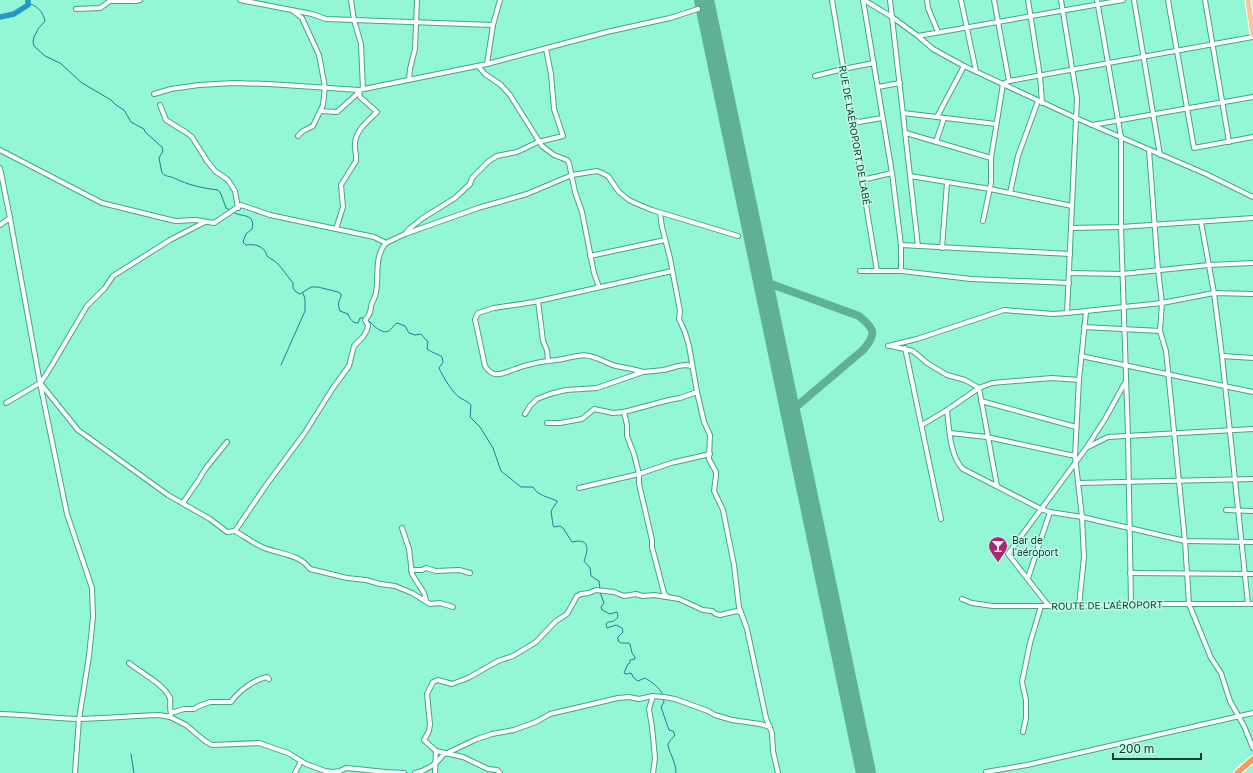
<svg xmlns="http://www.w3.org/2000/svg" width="1253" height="773" font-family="'Golos Text',sans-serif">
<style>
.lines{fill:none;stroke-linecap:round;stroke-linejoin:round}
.stream{stroke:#1e7c99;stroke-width:1}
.river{stroke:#2598c6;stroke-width:5.5}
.taxiway{stroke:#60b096;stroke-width:8}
.runway{stroke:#60b096;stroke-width:20}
.minor-casing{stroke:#3ea688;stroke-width:6}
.major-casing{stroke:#fff;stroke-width:7}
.highway-casing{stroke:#fff;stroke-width:8}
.minor{stroke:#fff;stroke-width:4}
.major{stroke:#fec29d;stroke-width:5}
.highway{stroke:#fe995c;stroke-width:5.5}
.labels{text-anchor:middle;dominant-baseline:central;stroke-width:3;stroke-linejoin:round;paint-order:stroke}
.street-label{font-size:10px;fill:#0f3b2f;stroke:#c3fce7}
.poi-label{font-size:10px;fill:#0f3b2f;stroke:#c3fce7;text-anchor:start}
</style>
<rect width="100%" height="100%" fill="#93f7d6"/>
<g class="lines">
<!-- stream -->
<g class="stream">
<path d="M28 5 30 4C38 6 44 14 45 21L38 29 34 37 33 42 34 46 45 56 60 63 82 83 111 100 116 105 124 110 131 122 144 129 145 132 162 147 163 151 159 158 162 173C166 177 170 176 174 178 188 185 202 188 218 190L221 194 226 208 230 210"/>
<path d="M233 212C241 218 256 212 252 229L246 234 243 242 246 245C252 244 260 245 264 250 266 251 266 254 267 256 270 259 274 260 277 263 283 269 287 276 293 283V288L296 292 300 294 311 287H318L338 292 341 294V297C338 301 338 306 340 311L348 314C350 319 352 323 358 323L360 318H365"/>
<path d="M368 320C373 325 383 336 390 330 393 327 394 325 397 323L405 326 409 333 415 335 421 334 428 342 427 349C432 353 437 353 442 357L443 362 439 368C443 377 452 392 460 398 464 400 467 401 471 405L470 417 480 427 493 448 501 471 521 487H533C538 496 549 497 557 501V502L551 511 553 525 554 527 560 526 563 528 572 542C589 538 589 548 584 561L590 568 591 576 599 581 600 589"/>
<polyline points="281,365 305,311 305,299 303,293"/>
<path d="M600 592 604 603 601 607 602 610 610 614 617 612C620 619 614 622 608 622L606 624 607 628 616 625 622 628 623 632 618 637V641L621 643H628L630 644 632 653 635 657V659L630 660V663L628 664 624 673 627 674 631 673 634 678 638 681 645 678C652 682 660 688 663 695"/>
<path d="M663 698 664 702 661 707 669 730 673 731 675 735C673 738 669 741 668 744 667 748 677 764 676 773"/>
<polyline points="131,754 134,773"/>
</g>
<!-- river -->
<polyline class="river" points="0,17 14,14 28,5 28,0"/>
<!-- taxiway -->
<path class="taxiway" d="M763 281 859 316C875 329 877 334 863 350L790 412"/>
<!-- runway -->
<polyline class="runway" points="704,0 866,773"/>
<!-- minor casing -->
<g class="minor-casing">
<g id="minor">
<polyline points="240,0 312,14 326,19 493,25"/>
<polyline points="351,0 354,20 361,44 363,89"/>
<polyline points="832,0 877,271"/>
<polyline points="863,0 892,173 901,245 901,271"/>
<polyline points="864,0 892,17 918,36 933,49 964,66 1076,118 1206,174 1253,197"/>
<polyline points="890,0 918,246"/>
<polyline points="927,0 928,8 938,32"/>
<polyline points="961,0 976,71"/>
<polyline points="994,0 1009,81"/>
<polyline points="1028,0 1040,76 1042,103"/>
<polyline points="1061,0 1077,98 1067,313"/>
<polyline points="1097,0 1121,137 1121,227 1128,436 1131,604"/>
<polyline points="1134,0 1160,155"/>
<polyline points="1168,0 1194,148 1253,137"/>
<polyline points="1205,0 1229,142"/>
<polyline points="76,9 100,8 110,1 136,1 140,0"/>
<polyline points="293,11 302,18 319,55 325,87 323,105 313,126 303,131 298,136"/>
<polyline points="918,36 1123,0"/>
<polyline points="487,64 493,25 500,0"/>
<polyline points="478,66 485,74 501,85 510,95 542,146 554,155 567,160 569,163 575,192 582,212 594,273 599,287"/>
<polyline points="815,76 843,69 874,63"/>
<polyline points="409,80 410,69 415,49 417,0"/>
<polyline points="878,87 900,83"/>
<polyline points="154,94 171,89 199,85 234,83 269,84 359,90 487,64 607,32 670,18 698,9"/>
<polyline points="160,105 166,120 187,133 192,137 207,161 215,171 228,180 235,191 238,208"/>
<polyline points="320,111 337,112 357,94 359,90"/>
<polyline points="903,113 996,124"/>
<polyline points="937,117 964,66"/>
<polyline points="853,123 882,118"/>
<polyline points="1092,125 1253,97"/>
<polyline points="906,133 991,158"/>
<polyline points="936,142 944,118"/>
<polyline points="0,150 102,203 175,221 196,220 214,223 241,205 270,215 374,237 386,243 405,234 478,208 527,194 572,175 597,171 602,173 608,176 619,192 629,200 635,203 652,210 738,236"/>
<polyline points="1149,150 1158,270 1162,303 1160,331 1166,351 1185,541 1189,604 1211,658 1221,673 1230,701 1244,726 1253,748"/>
<polyline points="0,168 10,218 40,383 67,514 92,588 93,617 89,656 79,719 75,773"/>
<polyline points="910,176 990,189 1072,206"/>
<polyline points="862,180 892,173"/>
<polyline points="1010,193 1018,156 1038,101"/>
<polyline points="660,213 662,227 670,258 680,311 679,319 685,332 689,346 697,392 704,422 710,435 709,459 716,472 716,476 714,491 723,510 734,565 739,607 747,629 766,718 772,733 773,751 778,773"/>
<polyline points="983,221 991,183 991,158 1003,84 1009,81 1253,37"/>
<polyline points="1201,222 1214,293 1222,356 1248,604"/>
<polyline points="0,225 10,218"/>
<polyline points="1071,228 1121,227 1253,218"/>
<path d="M336 229 343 207 341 185 356 161C357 155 354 149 355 143 356 130 368 121 377 112L360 97 359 90"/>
<polyline points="405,234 409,229 423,218 455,198 470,184 472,178 489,161 497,156 517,152 538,142 563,136 554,109 551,74 546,49"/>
<polyline points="901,245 1070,254"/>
<polyline points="942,248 947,183"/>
<polyline points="590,256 665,240"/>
<polyline points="860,271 901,271 971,279 1069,283"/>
<polyline points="1069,273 1122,274 1209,265 1253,263"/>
<polyline points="538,301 543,341 547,350 548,361"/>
<polyline points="1084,327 1160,331"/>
<polyline points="888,346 917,339 1004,310 1053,314 1067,313 1162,303 1214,293 1253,294"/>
<polyline points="891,346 913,351 927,363 947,375 965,380 979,388 997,486"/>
<polyline points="905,348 941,519"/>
<polyline points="1081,356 1253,392"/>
<polyline points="1222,356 1253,358"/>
<path d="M643 372C634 369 625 368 616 366 608 364 601 359 593 357 583 353 573 357 563 359 553 361 542 361 532 364 527 365 520 367 515 369 503 373 494 380 485 366L475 319 478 313 494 308 534 302 672 271"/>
<path d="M41 384 78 430 168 495 210 519 227 532 235 531 267 484 304 434 333 388 349 366 354 346 363 337 367 330 368 325 365 320C369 316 371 311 371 306 372 301 376 297 376 292 379 276 374 256 386 243"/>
<polyline points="981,401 1076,427"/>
<polyline points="6,403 40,383 46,375 87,306 105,288 113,276 170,240 205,222"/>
<path d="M947 410C949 428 950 457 963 469L1041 509 1050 512 1082 517 1185 541 1253 542"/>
<polyline points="624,412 627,425 627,436 634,454 639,474 639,484 652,540 652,547 664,593 667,597"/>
<polyline points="525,414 530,406 537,399 550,394 566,390 597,388 643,372 664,370 678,366 686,365 692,366"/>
<polyline points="547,423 560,423 582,419 594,409 613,413 624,412 669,400 680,398 697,392"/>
<polyline points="922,425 947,410 979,388 992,383 1052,378 1079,380"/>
<polyline points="950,433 987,437 1075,456"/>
<polyline points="1088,447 1108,437 1253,429"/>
<polyline points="1078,483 1253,479"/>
<polyline points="579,488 639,474 671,463 710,454"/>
<polyline points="183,503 198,481 206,468 227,442"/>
<polyline points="1226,510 1253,511"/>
<polyline points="402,528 409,549 412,574 424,593 426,601"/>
<path d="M235 531C244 536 253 543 262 547 278 554 300 554 310 569L347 578 366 580 380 584 395 586 412 593 430 604 440 603 453 607"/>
<polyline points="411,570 422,570 426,568 436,571 459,570 470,573"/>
<polyline points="1130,573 1253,574"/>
<polyline points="1028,578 1050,512"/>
<polyline points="962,599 972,603 993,606 1079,606 1131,604 1253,604"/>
<polyline points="1048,605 1008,554 1087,447 1105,419 1126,381"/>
<polyline points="1079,606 1084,557 1082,517 1075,456 1079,380 1086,312"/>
<path d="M129 663C141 673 164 684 170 698 171 703 169 708 171 713"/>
<path d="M0 714C27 714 53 719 79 719 106 718 133 716 159 715L170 717 186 725 205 741 212 745 259 743 288 753 306 764 325 771 333 772 340 771 346 768 357 769 385 772 404 773"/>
<path d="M170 717 171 713 184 709H194L199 706 210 702H231C239 691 253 680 267 677L269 679"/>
<polyline points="1023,732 1026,718 1026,700 1022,682 1030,643 1041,606"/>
<polyline points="436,751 463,757 488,769 497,770 500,773"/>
<polyline points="986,772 1027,765 1253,713"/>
<polyline points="295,773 301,761"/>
<path d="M415 773C425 771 437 764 443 755L477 739 492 734 514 730 536 722 550 714 618 698 629 697 639 699 653 696 664 697 675 699 708 711 715 715 732 720 760 724 770 727"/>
<polyline points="435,773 436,751 424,740 429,731 430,724 427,694 433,682 438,680 452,684 468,678 498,661 513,656 536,642 556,621 567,614 577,596 581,594 589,593 596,590 614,592 624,596 636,594 643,596 654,595 679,599 703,610 712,611 716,614 720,615 737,611 741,613"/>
<polyline points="653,773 655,758 652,727 649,709 653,696"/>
</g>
</g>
<!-- major casing -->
<g class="major-casing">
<polyline id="major" points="1248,0 1253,35"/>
</g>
<!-- highway casing -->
<g class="highway-casing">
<polyline id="highway" points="1237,773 1253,759"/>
</g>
<!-- minor -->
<use href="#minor" class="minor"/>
<!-- major -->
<use href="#major" class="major"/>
<!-- highway -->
<use href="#highway" class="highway"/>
</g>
<!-- icons -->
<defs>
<g id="bar-pin" transform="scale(1)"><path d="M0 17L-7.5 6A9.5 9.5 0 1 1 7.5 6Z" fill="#aa2672" stroke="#c3fce7"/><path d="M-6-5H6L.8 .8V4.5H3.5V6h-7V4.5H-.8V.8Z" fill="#fff"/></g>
</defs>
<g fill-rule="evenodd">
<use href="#bar-pin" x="998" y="546"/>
</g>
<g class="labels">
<!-- street labels -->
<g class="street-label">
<text transform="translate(855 135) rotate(80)">RUE DE L'AÉROPORT DE LABÉ</text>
<text transform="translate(1107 605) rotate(-1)">ROUTE DE L'AÉROPORT</text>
</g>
<!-- poi labels -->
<g class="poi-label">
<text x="1012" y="540">Bar de<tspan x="1012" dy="12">l'aéroport</tspan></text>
</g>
</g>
<!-- scale -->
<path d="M1113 753v6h88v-6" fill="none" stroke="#0f3b2f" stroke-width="2"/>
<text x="1119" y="753" font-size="12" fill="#0f3b2f" stroke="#c3fce7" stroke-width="3" paint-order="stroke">200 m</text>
</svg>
